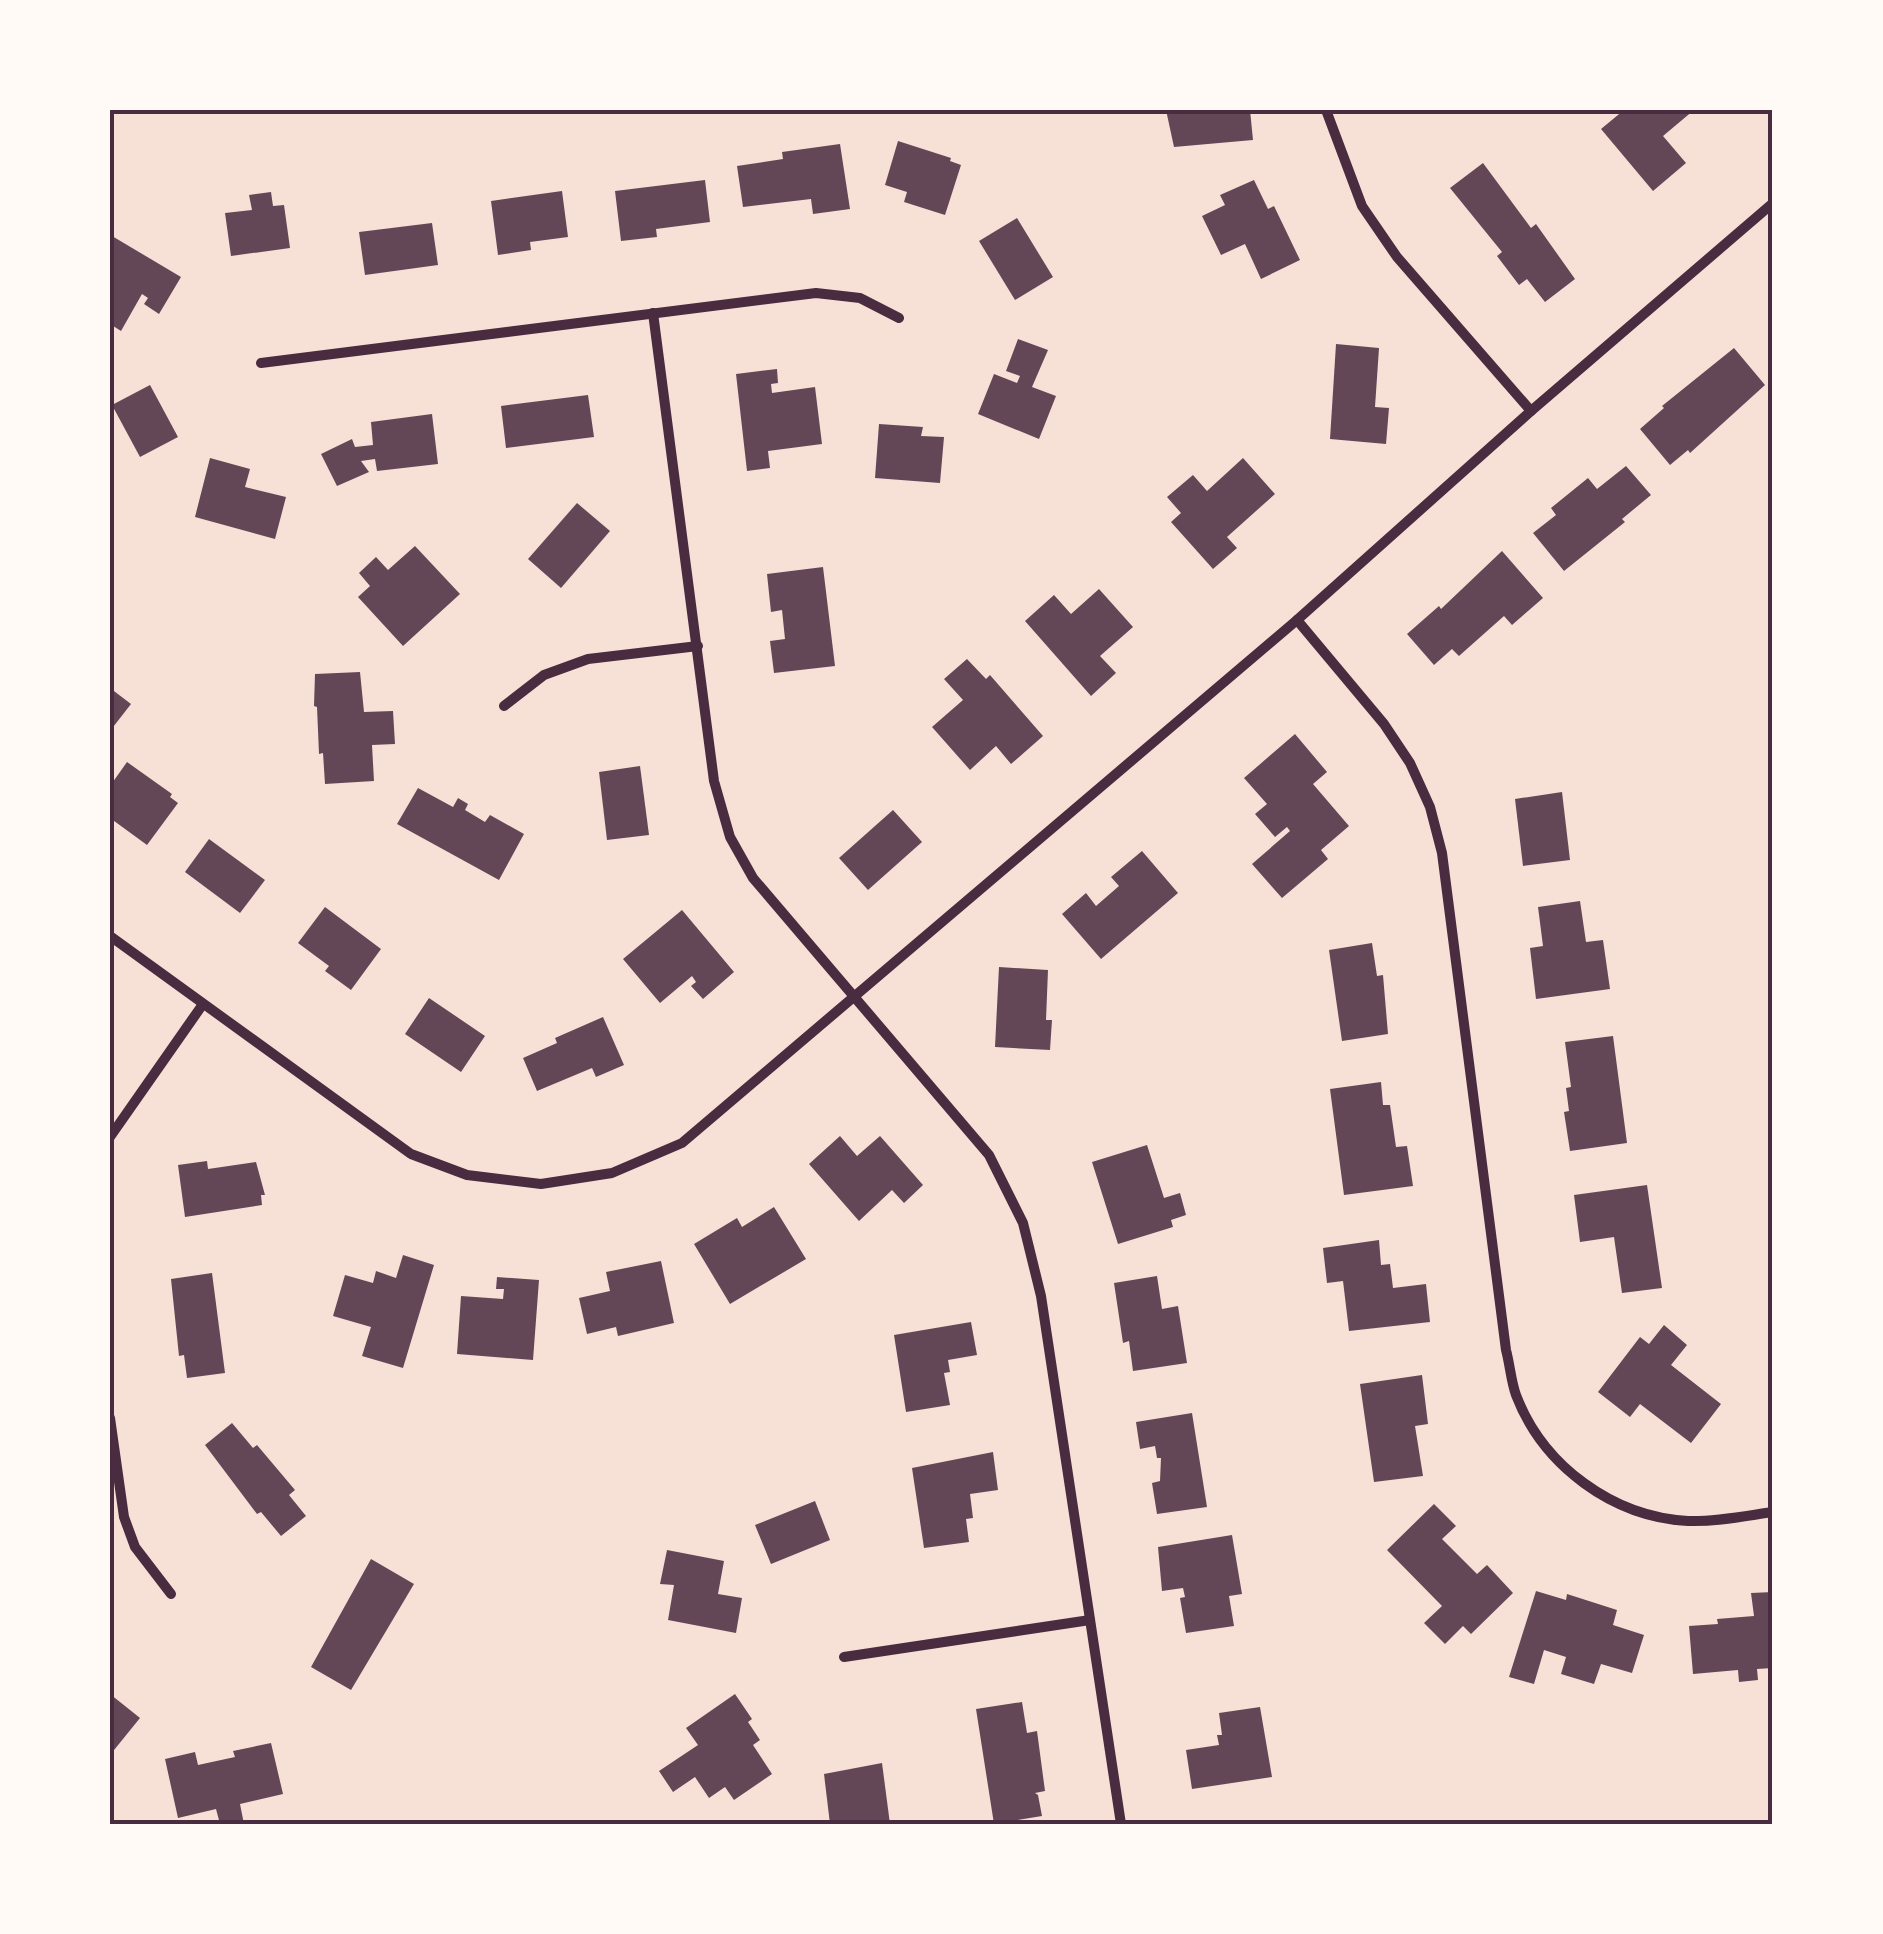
<svg xmlns="http://www.w3.org/2000/svg" width="1883" height="1934" font-family="Montserrat,sans-serif">
<style>
.building{fill:#644757}
.lines{fill:none;stroke-linecap:round;stroke-linejoin:round}
.minor{stroke:#4a2c40;stroke-width:10}
.neatline{fill:none;stroke:#4a2c40;stroke-width:4}
</style>
<rect width="100%" height="100%" fill="#f7e1d7"/>
<!-- building -->
<g class="building">
<polygon points="1166,110 1250,110 1253,140 1174,147"/>
<polygon points="1624,110 1694,110 1663,136 1686,163 1653,191 1601,129"/>
<polygon points="898,141 951,158 950,161 961,165 945,215 904,202 907,192 885,185"/>
<polygon points="840,144 850,209 813,214 811,199 743,207 737,166 783,159 782,152"/>
<polygon points="1483,163 1531,228 1536,224 1575,279 1545,302 1527,279 1519,285 1497,256 1502,252 1450,188"/>
<polygon points="705,180 710,222 656,229 657,237 621,241 615,191"/>
<polygon points="1254,180 1268,209 1274,206 1300,260 1261,279 1245,244 1221,255 1202,216 1225,205 1220,195"/>
<polygon points="562,191 568,237 530,242 531,250 498,255 491,201"/>
<polygon points="271,192 273,206 284,205 290,248 231,256 225,213 252,210 249,195"/>
<polygon points="1017,218 1053,277 1015,300 979,241"/>
<polygon points="432,223 438,265 365,275 359,232"/>
<polygon points="112,236 181,277 159,314 144,304 148,298 142,294 121,331 110,324"/>
<polygon points="1018,339 1048,350 1032,387 1056,396 1039,439 978,414 994,374 1017,383 1020,376 1006,371"/>
<polygon points="1336,344 1379,348 1375,407 1389,408 1386,444 1330,439"/>
<polygon points="1734,348 1765,385 1690,453 1688,450 1670,465 1640,429 1664,408 1662,406"/>
<polygon points="777,369 778,383 771,384 772,393 815,387 822,444 768,451 770,468 747,471 736,374"/>
<polygon points="150,385 178,437 140,457 112,405"/>
<polygon points="588,395 594,437 506,448 501,406"/>
<polygon points="432,414 438,464 377,471 375,459 361,461 369,472 337,486 321,454 352,439 355,447 373,445 371,422"/>
<polygon points="879,424 923,427 921,436 944,437 940,483 875,478"/>
<polygon points="210,458 250,469 245,487 286,497 275,539 195,517"/>
<polygon points="1243,458 1275,494 1227,537 1237,548 1213,569 1171,522 1181,513 1167,497 1193,475 1207,491"/>
<polygon points="1626,466 1651,495 1622,519 1625,522 1564,571 1533,533 1556,515 1551,508 1588,478 1597,489"/>
<polygon points="577,503 610,531 561,588 528,559"/>
<polygon points="415,546 460,594 403,646 358,597 370,586 359,573 376,557 388,570"/>
<polygon points="1502,551 1543,598 1512,625 1504,616 1459,656 1452,649 1434,665 1407,634 1439,606 1441,609"/>
<polygon points="823,567 835,666 774,673 770,641 785,639 782,610 771,612 767,574"/>
<polygon points="1099,589 1133,627 1100,656 1116,673 1091,696 1025,621 1054,595 1071,614"/>
<polygon points="967,659 986,679 990,675 1043,736 1011,764 996,746 970,770 932,727 963,700 944,679"/>
<polygon points="360,672 364,712 393,711 395,744 372,745 374,781 325,784 323,753 319,754 317,707 314,706 315,674"/>
<polygon points="110,688 131,704 110,731"/>
<polygon points="1295,734 1327,772 1313,784 1349,826 1321,850 1328,859 1282,898 1252,864 1290,831 1287,827 1275,837 1255,814 1267,804 1244,778"/>
<polygon points="127,762 172,794 170,797 178,803 147,845 110,818 110,786"/>
<polygon points="640,766 649,835 607,840 599,772"/>
<polygon points="418,788 453,807 458,798 468,804 465,810 485,822 490,815 524,834 499,880 397,824"/>
<polygon points="1562,792 1570,860 1523,866 1515,799"/>
<polygon points="893,810 922,842 868,890 839,858"/>
<polygon points="209,839 265,880 240,913 185,872"/>
<polygon points="1142,851 1178,893 1101,959 1062,914 1086,893 1096,906 1119,886 1111,877"/>
<polygon points="1580,901 1586,942 1603,940 1610,989 1536,999 1530,948 1543,946 1538,907"/>
<polygon points="325,907 381,949 351,990 325,971 329,966 298,943"/>
<polygon points="682,910 734,972 703,999 691,986 696,982 692,976 660,1003 623,959"/>
<polygon points="1372,943 1377,976 1383,975 1388,1034 1342,1041 1329,950"/>
<polygon points="999,967 1048,970 1046,1020 1052,1020 1050,1050 995,1047"/>
<polygon points="429,998 485,1036 461,1072 405,1034"/>
<polygon points="603,1017 624,1065 596,1077 592,1068 537,1091 523,1058 557,1043 555,1038"/>
<polygon points="1613,1036 1627,1143 1570,1151 1564,1112 1569,1111 1566,1088 1571,1087 1565,1042"/>
<polygon points="1381,1082 1383,1105 1390,1105 1396,1147 1407,1146 1413,1186 1344,1195 1330,1089"/>
<polygon points="840,1136 857,1156 880,1136 923,1185 904,1203 892,1190 859,1221 809,1164"/>
<polygon points="1147,1145 1164,1198 1180,1193 1186,1215 1171,1220 1173,1227 1118,1244 1092,1162"/>
<polygon points="207,1161 208,1169 256,1162 265,1195 261,1195 262,1205 185,1217 178,1165"/>
<polygon points="1647,1185 1662,1288 1622,1293 1614,1237 1580,1242 1574,1195"/>
<polygon points="774,1207 806,1259 730,1304 694,1244 737,1218 742,1227"/>
<polygon points="1379,1240 1381,1265 1390,1264 1393,1288 1426,1284 1430,1322 1349,1331 1343,1281 1327,1283 1323,1248"/>
<polygon points="403,1255 434,1265 403,1368 362,1356 371,1327 333,1316 345,1275 373,1283 376,1271 396,1278"/>
<polygon points="661,1261 674,1323 618,1336 616,1327 587,1334 579,1298 610,1291 606,1272"/>
<polygon points="212,1273 225,1373 187,1378 184,1355 179,1356 171,1279"/>
<polygon points="1157,1276 1162,1309 1178,1306 1187,1363 1133,1371 1129,1341 1123,1343 1114,1283"/>
<polygon points="497,1277 539,1280 533,1360 457,1354 461,1296 503,1299 504,1289 496,1289"/>
<polygon points="971,1322 977,1355 948,1360 950,1372 944,1373 950,1405 906,1412 894,1335"/>
<polygon points="1664,1325 1687,1345 1671,1365 1721,1404 1691,1443 1640,1404 1630,1417 1598,1392 1640,1337 1649,1344"/>
<polygon points="1422,1375 1428,1424 1415,1426 1423,1476 1374,1482 1360,1384"/>
<polygon points="1192,1413 1207,1507 1157,1514 1152,1483 1160,1481 1161,1458 1157,1458 1155,1446 1140,1449 1136,1422"/>
<polygon points="232,1423 253,1448 257,1445 295,1490 289,1495 306,1516 281,1536 261,1512 257,1514 205,1445"/>
<polygon points="993,1452 998,1490 970,1494 973,1518 966,1519 969,1542 924,1548 912,1468"/>
<polygon points="815,1501 830,1540 771,1564 755,1525"/>
<polygon points="1434,1504 1456,1526 1442,1539 1477,1574 1487,1565 1513,1593 1471,1634 1463,1626 1445,1644 1424,1623 1442,1606 1387,1550"/>
<polygon points="1232,1535 1242,1594 1229,1596 1234,1626 1186,1633 1180,1598 1185,1597 1183,1588 1162,1591 1158,1547"/>
<polygon points="667,1550 724,1561 718,1594 742,1598 736,1633 668,1620 674,1585 660,1584"/>
<polygon points="371,1559 414,1584 351,1690 311,1667"/>
<polygon points="1536,1591 1566,1600 1567,1594 1617,1610 1613,1625 1644,1635 1632,1673 1601,1664 1594,1684 1561,1674 1566,1657 1544,1650 1534,1684 1509,1677"/>
<polygon points="1773,1592 1773,1668 1757,1669 1758,1680 1739,1682 1738,1670 1693,1674 1689,1626 1718,1624 1717,1619 1754,1616 1751,1593"/>
<polygon points="110,1694 140,1718 110,1755"/>
<polygon points="735,1694 752,1719 748,1722 760,1740 753,1745 772,1774 734,1800 725,1787 709,1798 695,1777 673,1792 659,1771 698,1745 686,1728"/>
<polygon points="1022,1702 1027,1733 1037,1731 1045,1791 1035,1793 1038,1795 1042,1816 994,1824 976,1709"/>
<polygon points="1260,1707 1272,1777 1192,1789 1186,1750 1219,1745 1217,1735 1222,1735 1219,1713"/>
<polygon points="271,1743 283,1794 240,1804 244,1824 220,1824 216,1809 178,1818 165,1759 195,1752 198,1765 235,1757 233,1751"/>
<polygon points="882,1763 890,1824 830,1824 824,1774"/>
</g>
<g class="lines">
<!-- minor -->
<g class="minor">
<polyline points="1326,110 1362,206 1397,257 1531,411"/>
<polyline points="653,313 714,781 730,837 753,878 989,1155 1023,1223 1041,1296 1121,1824"/>
<polyline points="261,363 816,293 860,298 899,318"/>
<path d="M1297 620 1384 724 1410 763 1430 807 1442 853 1506 1350C1510 1365 1511 1381 1516 1395 1543 1466 1613 1517 1688 1521 1716 1522 1745 1516 1773 1512"/>
<polyline points="504,706 544,675 588,659 698,646"/>
<polyline points="110,936 411,1154 467,1175 541,1184 612,1173 682,1143 1297,620 1531,411 1773,203"/>
<polyline points="110,1137 203,1004"/>
<polyline points="110,1418 124,1517 135,1547 171,1594"/>
<polyline points="844,1657 1090,1620"/>
</g>
</g>
<!-- border -->
<rect width="1883" height="1934" fill="none" stroke="#fffaf5" stroke-width="225"/>
<rect x="112" y="112" width="1658" height="1710" class="neatline"/>
</svg>
